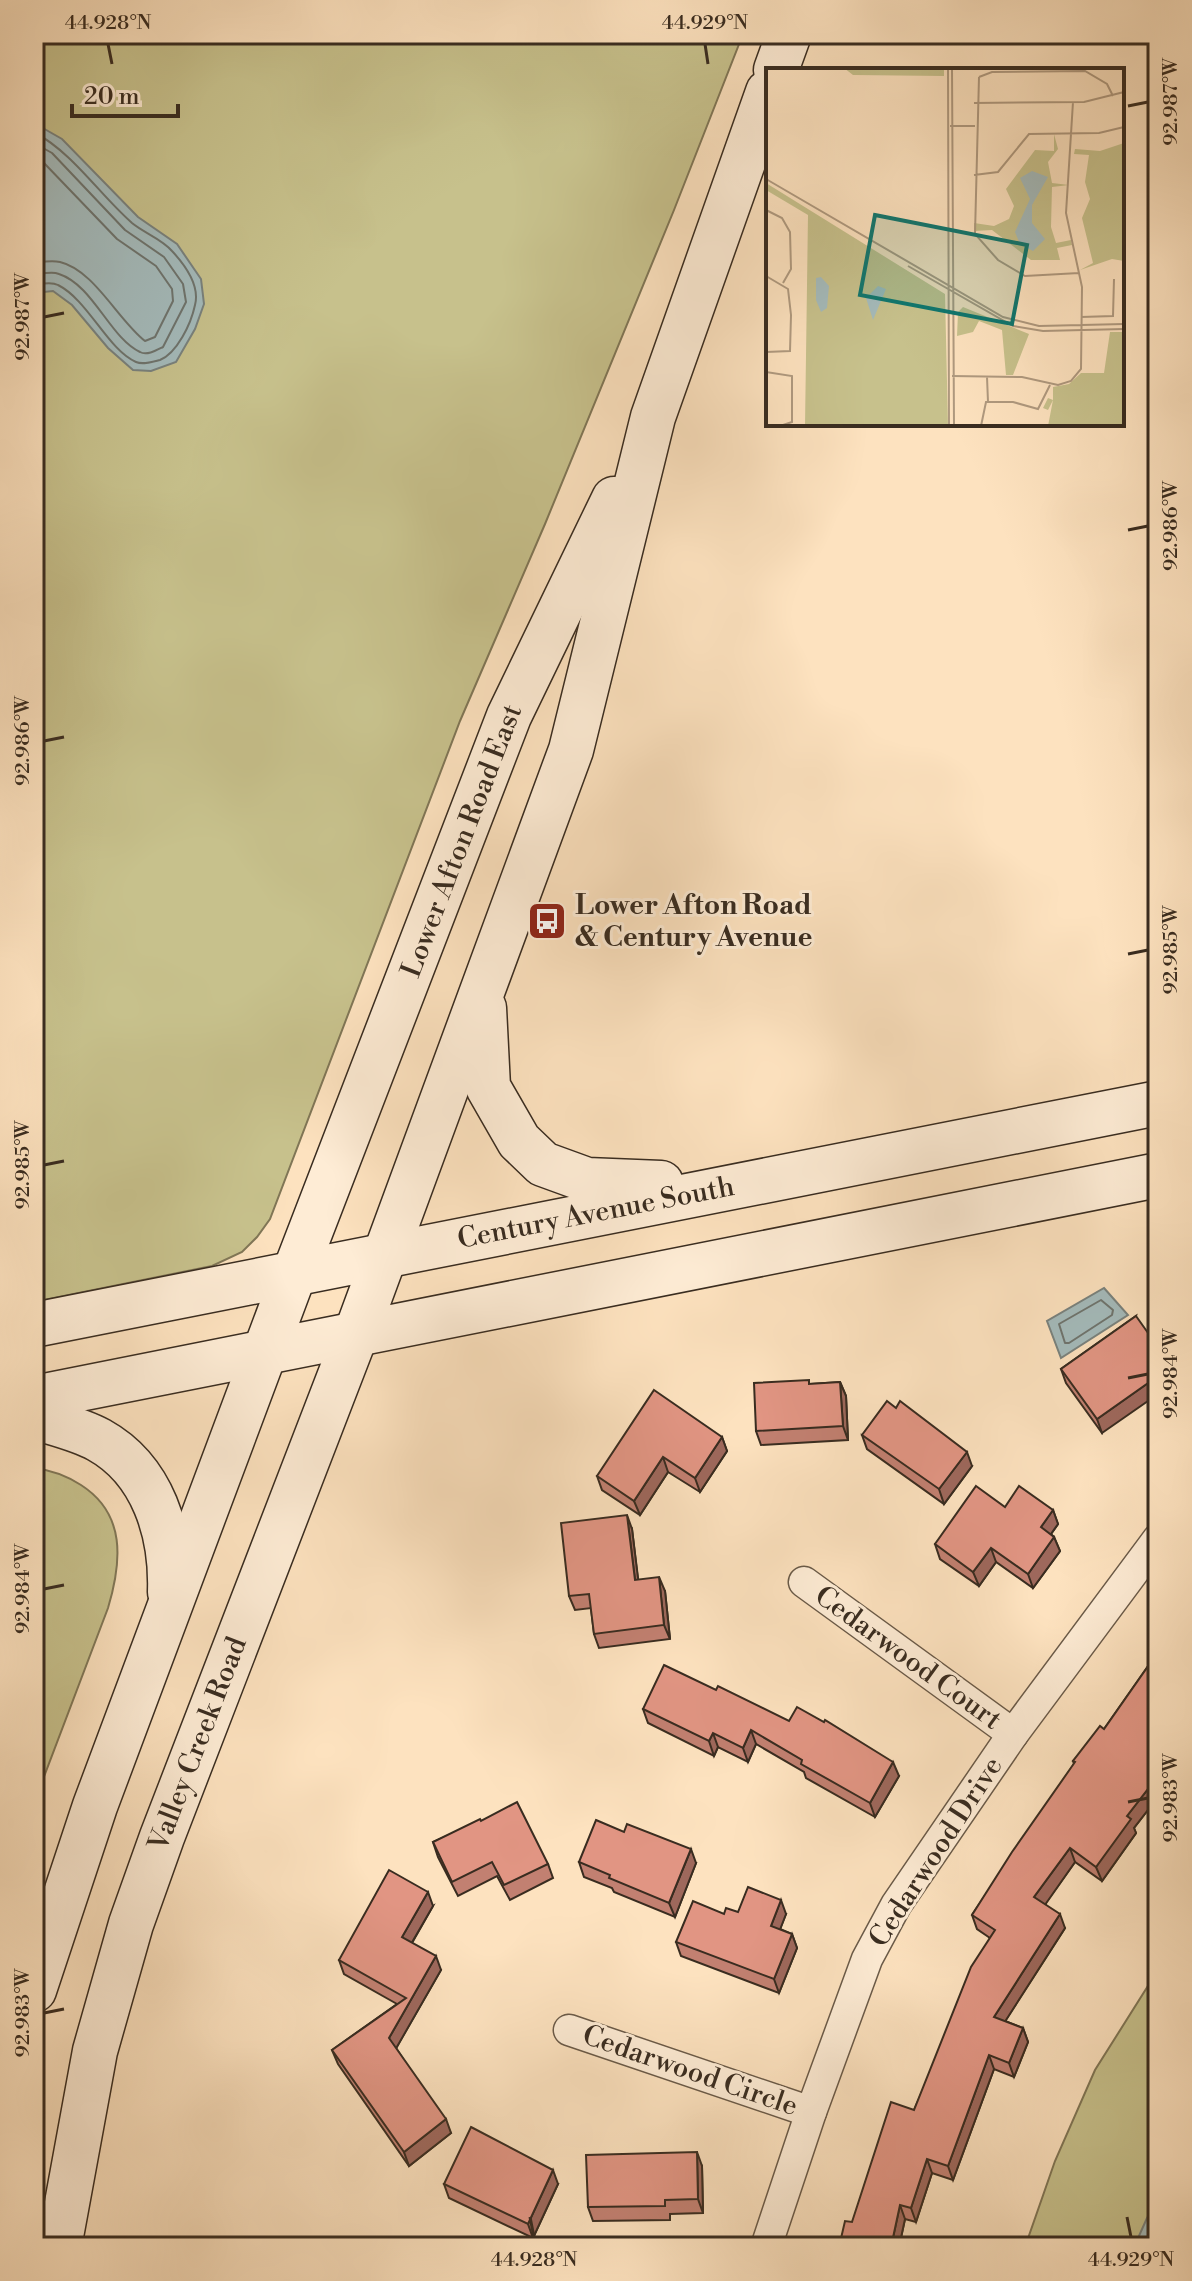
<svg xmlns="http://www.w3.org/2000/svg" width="1192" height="2281" font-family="'Libre Bodoni',serif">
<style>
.green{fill:#c7c18c;stroke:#807656;stroke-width:2}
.water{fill:#a4bbbc;stroke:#79827e;stroke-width:2}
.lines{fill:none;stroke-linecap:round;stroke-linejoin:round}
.shore{stroke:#6e746e;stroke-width:2}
.minor-casing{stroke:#6a5a48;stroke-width:33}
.secondary-casing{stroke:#392c20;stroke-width:47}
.minor{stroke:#feecd5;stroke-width:30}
.secondary{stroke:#feecd5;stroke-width:44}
.wall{fill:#c28071;stroke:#392c20;stroke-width:2}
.shaded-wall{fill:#9e685c;stroke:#392c20;stroke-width:2}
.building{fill:#e19583;stroke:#392c20;stroke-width:2}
.ticks{fill:none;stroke:#392c20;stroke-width:3}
.labels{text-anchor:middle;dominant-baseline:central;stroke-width:6;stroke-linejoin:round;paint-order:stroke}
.street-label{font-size:28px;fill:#392c20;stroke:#feecd5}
.poi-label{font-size:28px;font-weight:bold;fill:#392c20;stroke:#feecd5;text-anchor:start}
.inset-road{fill:none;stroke:#af997f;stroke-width:2}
.view{fill:#0f766e;fill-opacity:0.15;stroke:#0f766e;stroke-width:4}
.inset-edge{fill:none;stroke:#392c20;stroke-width:4}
.neatline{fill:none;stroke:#392c20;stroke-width:3}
.ticks-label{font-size:20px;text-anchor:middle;fill:#392c20}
</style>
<rect width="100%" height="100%" fill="#fde2bf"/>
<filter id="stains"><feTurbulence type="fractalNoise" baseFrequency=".0025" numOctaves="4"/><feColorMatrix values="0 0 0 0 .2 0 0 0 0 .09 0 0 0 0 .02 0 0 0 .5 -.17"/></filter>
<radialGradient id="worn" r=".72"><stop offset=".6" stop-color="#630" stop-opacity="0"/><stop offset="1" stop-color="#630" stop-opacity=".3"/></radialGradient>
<!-- green -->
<g class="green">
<polygon points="34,34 743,34 674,210 545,524 460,721 270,1219 257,1237 242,1252 212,1266 34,1302"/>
<path d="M34 1468C51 1470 67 1476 81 1485 126 1514 122 1561 108 1608L34 1803Z"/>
<polygon points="1158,1970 1158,2247 1025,2247 1055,2161 1095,2070"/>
</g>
<!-- water -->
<g class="water">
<polygon points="34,123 62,139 138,217 177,244 201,279 204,304 195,329 176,362 151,371 133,370 108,348 72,305 53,291 34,293"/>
<polygon points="1104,1288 1128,1315 1061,1358 1047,1321"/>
<polygon points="1158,2201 1158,2247 1134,2247 1147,2218"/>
</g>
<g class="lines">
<!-- shore -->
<g class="shore">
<path d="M34 132C74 154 98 193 132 223 144 233 162 239 172 251 185 265 200 286 195 305 191 324 177 353 160 360 152 362 143 365 136 362 108 350 88 300 58 285 51 281 41 284 34 285"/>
<path d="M34 143 52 153 125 230 164 257 183 284 186 302 163 347C157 350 147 356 140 352 110 338 93 285 59 274 51 271 42 274 34 275"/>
<path d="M34 157 44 163 117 239 156 266 172 289 173 301 155 337 145 341C118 320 94 270 60 262 51 260 42 262 34 263"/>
<polygon points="1101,1300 1113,1310 1112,1315 1069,1343 1065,1343 1059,1324"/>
</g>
<!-- minor casing -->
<g class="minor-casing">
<g id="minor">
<polyline points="804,1582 1013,1734"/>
<polyline points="569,2030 811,2112"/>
<polyline points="766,2247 811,2112 867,1959 896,1905 1013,1734 1158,1539"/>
</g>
</g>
<!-- secondary casing -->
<g class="secondary-casing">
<g id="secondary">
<polyline points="776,70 789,34"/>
<polyline points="484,1008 488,1087 519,1141 543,1164 587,1180 661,1183"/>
<polyline points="34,1325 1158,1103"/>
<polyline points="34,1398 1158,1175"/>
<path d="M34 1417C56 1424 79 1429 99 1440 153 1470 172 1533 170 1592"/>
<polyline points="34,1990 95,1806 294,1274 509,716 614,499"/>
<polyline points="59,2247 95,2051 131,1924 162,1837 356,1334 571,750 653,417 768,92"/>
</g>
</g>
<!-- minor -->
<use href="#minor" class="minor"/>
<!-- secondary -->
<use href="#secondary" class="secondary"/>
</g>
<!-- wall -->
<g class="wall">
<polygon points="1136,1316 1102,1433 1066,1383 1061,1369"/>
<polygon points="840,1382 846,1396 848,1440 761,1445 756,1431 810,1384"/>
<polygon points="862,1435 972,1466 944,1504 867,1449"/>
<polygon points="722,1437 727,1451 700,1492 668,1472 640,1515 602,1490 597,1476"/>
<polygon points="1005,1507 1053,1510 1058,1524 1051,1534 1054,1537 1060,1551 1033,1588 996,1562 979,1586 940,1559 935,1544"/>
<polygon points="632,1529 638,1580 665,1591 670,1639 599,1648 594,1634 591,1608 575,1610 569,1596"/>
<polygon points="1158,1652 1158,1797 1134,1828 1136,1833 1102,1881 1075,1862 1045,1904 1065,1928 1005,2021 1023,2028 1028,2042 1014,2077 994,2069 953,2180 932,2173 916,2222 905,2219 899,2247 839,2247 914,2110 990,1938 977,1929 972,1915 1074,1764 1073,1761 1104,1729"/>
<polygon points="716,1690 899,1776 875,1817 806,1778 804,1772 756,1744 748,1762 718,1747 714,1756 648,1723 643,1709"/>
<polygon points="481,1821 548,1864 553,1878 510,1900 497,1876 458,1896 438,1857 433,1842"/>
<polygon points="579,1862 696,1863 675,1917 614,1892 612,1888 584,1877"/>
<polygon points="433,1906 412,1943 441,1970 396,2048 451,2133 409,2166 338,2064 332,2050 397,2004 344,1974 339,1960"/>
<polygon points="738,1912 786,1914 780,1929 792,1934 797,1948 779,1993 681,1956 676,1942 724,1914"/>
<polygon points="702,2166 703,2213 670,2214 670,2220 593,2221 588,2207"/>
<polygon points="444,2184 558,2184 533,2238 449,2198"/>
</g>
<!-- shaded-wall -->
<g class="shaded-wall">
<polygon points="1158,1376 1158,1394 1102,1433 1097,1419"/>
<polygon points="840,1382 846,1396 848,1440 843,1426"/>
<polygon points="722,1437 727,1451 700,1492 695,1478"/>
<polygon points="967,1452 972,1466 944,1504 939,1489"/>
<polygon points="663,1457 668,1472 640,1515 634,1501"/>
<polygon points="1053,1510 1058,1524 1046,1541 1041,1527"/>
<polygon points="627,1515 632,1529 640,1594 635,1580"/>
<polygon points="1054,1537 1060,1551 1033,1588 1028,1574"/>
<polygon points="991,1548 996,1562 979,1586 973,1572"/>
<polygon points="659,1577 665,1591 670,1639 664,1625"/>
<polygon points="751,1730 756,1744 748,1762 743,1748"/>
<polygon points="713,1733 718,1747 714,1756 709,1741"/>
<polygon points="893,1762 899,1776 875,1817 870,1803"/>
<polygon points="1158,1776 1158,1797 1134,1828 1136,1833 1102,1881 1096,1867 1127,1816"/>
<polygon points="1070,1848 1075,1862 1040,1912 1034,1897"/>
<polygon points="691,1849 696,1863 675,1917 669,1903"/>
<polygon points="428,1892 433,1906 407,1951 402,1937"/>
<polygon points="781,1900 786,1914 776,1940 771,1926"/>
<polygon points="1060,1914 1065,1928 999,2031 994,2017"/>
<polygon points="792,1934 797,1948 779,1993 774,1979"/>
<polygon points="436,1956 441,1970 394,2052 389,2038"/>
<polygon points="1023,2028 1028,2042 1014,2077 1009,2063"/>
<polygon points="989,2055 994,2069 953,2180 948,2166"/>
<polygon points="446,2119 451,2133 409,2166 404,2152"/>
<polygon points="697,2152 702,2166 703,2213 698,2199"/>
<polygon points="927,2159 932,2173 916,2222 911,2208"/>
<polygon points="553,2170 558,2184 533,2238 528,2224"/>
<polygon points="900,2205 905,2219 899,2247 891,2247"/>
</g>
<!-- building -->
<g class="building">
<polygon points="1136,1316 1158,1347 1158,1376 1097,1419 1061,1369"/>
<polygon points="809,1380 809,1384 840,1382 843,1426 756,1431 754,1383"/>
<polygon points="654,1390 722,1437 695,1478 663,1457 634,1501 597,1476"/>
<polygon points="887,1401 896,1408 900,1401 967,1452 939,1489 862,1435"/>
<polygon points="976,1486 1005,1507 1019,1486 1053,1510 1041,1527 1054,1537 1028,1574 991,1548 973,1572 935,1544"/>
<polygon points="627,1515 635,1580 659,1577 664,1625 594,1634 589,1594 569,1596 561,1523"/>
<polygon points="1158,1652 1158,1776 1127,1816 1131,1819 1096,1867 1070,1848 1034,1897 1060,1914 994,2017 1023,2028 1009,2063 989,2055 948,2166 927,2159 911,2208 900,2205 891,2247 839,2247 845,2221 852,2222 891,2102 914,2110 971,1967 995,1930 972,1915 1012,1852 1075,1762 1073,1761 1100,1726 1104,1729"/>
<polygon points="664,1665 716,1690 718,1686 789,1721 797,1707 824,1722 825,1720 893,1762 870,1803 801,1764 802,1760 751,1730 743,1748 713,1733 709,1741 643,1709"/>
<polygon points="517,1802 548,1864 504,1885 492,1862 452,1882 433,1842 480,1819 481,1821"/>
<polygon points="596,1820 624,1832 627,1824 691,1849 669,1903 609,1878 610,1875 579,1862"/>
<polygon points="389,1870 428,1892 402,1937 436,1956 389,2038 446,2119 404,2152 332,2050 406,1998 339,1960"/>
<polygon points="748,1887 781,1900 771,1926 792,1934 774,1979 676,1942 693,1901 724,1914 726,1908 738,1912"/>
<polygon points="471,2127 553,2170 528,2224 444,2184"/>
<polygon points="697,2152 698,2199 665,2200 665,2206 588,2207 586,2155"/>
</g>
<!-- ticks -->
<path class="ticks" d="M108 44 112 64M705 44 708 64M1128 106 1148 102M44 317 64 313M1128 530 1148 526M44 741 64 737M1128 954 1148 950M44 1165 64 1161M1128 1378 1148 1374M44 1589 64 1585M1128 1802 1148 1798M44 2013 64 2009M530 2217 534 2237M1127 2217 1131 2237"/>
<!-- icons -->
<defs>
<g id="bus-square" transform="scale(2)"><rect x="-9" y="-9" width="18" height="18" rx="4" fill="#8f2418" stroke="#feecd5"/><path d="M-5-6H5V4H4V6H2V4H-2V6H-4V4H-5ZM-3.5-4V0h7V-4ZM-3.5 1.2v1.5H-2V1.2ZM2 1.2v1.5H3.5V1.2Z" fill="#fff"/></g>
</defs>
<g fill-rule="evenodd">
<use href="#bus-square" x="547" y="921"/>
</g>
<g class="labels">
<!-- street labels -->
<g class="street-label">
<text transform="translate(462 841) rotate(-69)">Lower Afton Road East</text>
<text transform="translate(596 1213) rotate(-11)">Century Avenue South</text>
<text transform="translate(908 1658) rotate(36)">Cedarwood Court</text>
<text transform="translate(198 1744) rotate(-69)">Valley Creek Road</text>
<text transform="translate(936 1852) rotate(-57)">Cedarwood Drive</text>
<text transform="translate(690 2071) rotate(19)">Cedarwood Circle</text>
</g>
<!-- poi labels -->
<g class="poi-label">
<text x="575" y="905">Lower Afton Road<tspan x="575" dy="32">&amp; Century Avenue</tspan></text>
</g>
</g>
<!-- overview -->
<g transform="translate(766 68)">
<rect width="358" height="358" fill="#fde2bf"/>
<path d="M78 0H178V8L87 7ZM288 66 292 81 282 94 286 115 303 117 286 119 285 159 290 175 305 172 306 177 291 180 294 192H265L226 162 208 163V155L228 158 243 151 248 138 240 121 269 82 288 83ZM358 75V193L346 191 314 202 327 195 316 150 324 131 319 114 323 87 308 86 309 81 334 83ZM0 115 179 226 182 358H39L42 147 0 122ZM197 239 263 266 247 307H240L236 262 213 253 207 264 191 268 192 244ZM344 264H358V358H282L287 332 282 342 277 340 282 330 287 332V319L303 316 315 305H338Z" fill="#c7c18c"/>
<path d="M266 103 282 109 266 137V155L279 171 267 183 254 176 249 164 264 131 254 110ZM55 209 63 218 61 240 55 244 50 232V210ZM112 218 120 221 107 252 100 230Z" fill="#a4bbbc"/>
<path class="inset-road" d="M182 0 183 358M186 0 188 358M213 9 209 166 232 192 259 208 313 205M213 9 226 4 319 3 341 16 347 28M208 35 318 34 358 24M184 58H209M208 107 232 104 263 66 333 65 358 59M0 111 237 249 273 258 358 256M0 142 16 150 24 164 25 201 17 215M142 198 247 258 277 263 358 261M0 208 22 221 25 247 24 283 0 284M315 249 347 248 348 211M0 304 26 308V354L14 358M186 308 256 309 292 317 305 313 315 301 316 219 300 145 307 34M221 309 222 334M215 358 220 334H247L272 341 284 317"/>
<path class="view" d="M109 147 261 177 246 256 94 227Z"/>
<rect width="358" height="358" class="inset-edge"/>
</g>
<!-- margin -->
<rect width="1192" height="2281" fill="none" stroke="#fde2bf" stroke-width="88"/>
<!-- scale -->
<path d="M72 104v12h106v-12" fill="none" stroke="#392c20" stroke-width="4"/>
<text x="84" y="104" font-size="24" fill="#392c20" stroke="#feecd5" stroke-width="6" paint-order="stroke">20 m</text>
<rect x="44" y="44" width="1104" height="2193" class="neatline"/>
<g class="ticks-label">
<text x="108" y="29">44.928°N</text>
<text x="705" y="29">44.929°N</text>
<text transform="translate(1170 102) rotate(-90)" y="7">92.987°W</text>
<text transform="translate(22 317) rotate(-90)" y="7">92.987°W</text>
<text transform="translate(1170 526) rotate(-90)" y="7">92.986°W</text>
<text transform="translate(22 741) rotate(-90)" y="7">92.986°W</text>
<text transform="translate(1170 950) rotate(-90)" y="7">92.985°W</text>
<text transform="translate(22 1165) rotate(-90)" y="7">92.985°W</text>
<text transform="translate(1170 1374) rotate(-90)" y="7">92.984°W</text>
<text transform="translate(22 1589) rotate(-90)" y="7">92.984°W</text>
<text transform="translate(1170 1798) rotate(-90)" y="7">92.983°W</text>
<text transform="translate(22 2013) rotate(-90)" y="7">92.983°W</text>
<text x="534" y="2266">44.928°N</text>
<text x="1131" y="2266">44.929°N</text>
</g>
<rect width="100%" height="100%" filter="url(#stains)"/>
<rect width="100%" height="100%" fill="url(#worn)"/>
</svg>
